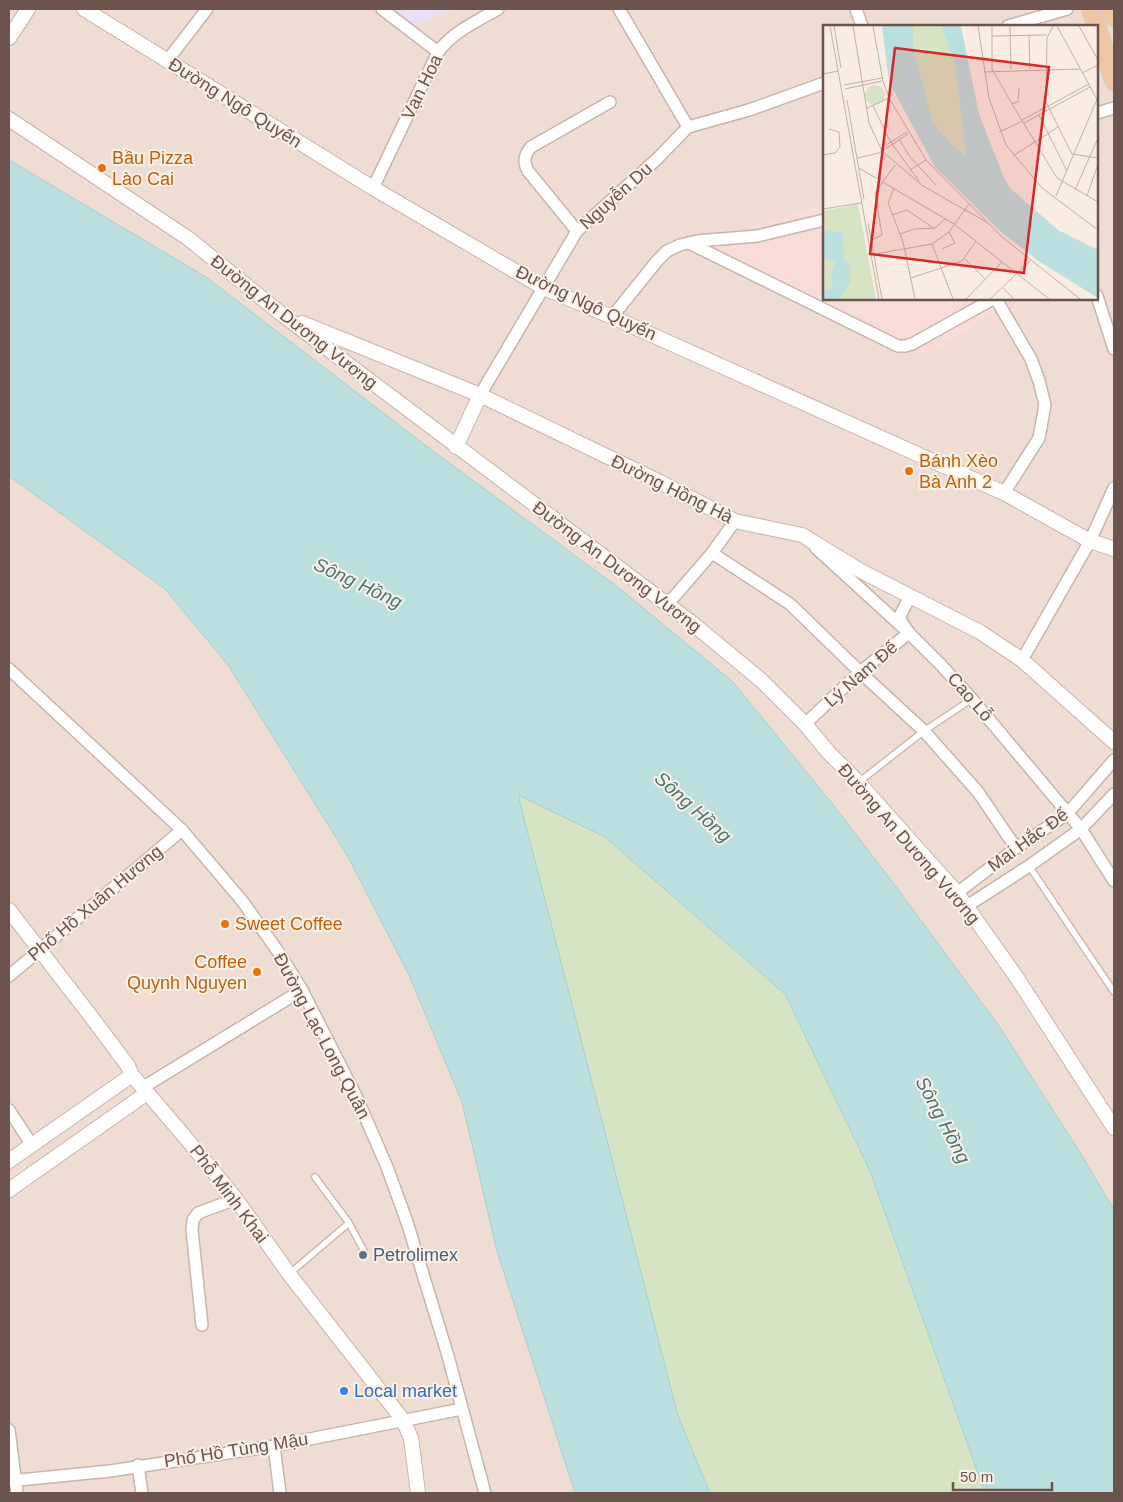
<svg xmlns="http://www.w3.org/2000/svg" width="1123" height="1502" font-family="Helvetica,sans-serif">
<style>
.residential{fill:#efddd3;fill-rule:evenodd}
.commercial{fill:#f8dcd8}
.education{fill:#eae0f5}
.green{fill:#d7e4c4}
.water{fill:#bbdfde;stroke:#a2d0cf}
.lines{fill:none;stroke-linecap:round;stroke-linejoin:round}
.service-casing{stroke:#c8b4ac;stroke-width:8}
.minor-casing{stroke:#c8b4ac;stroke-width:14}
.tertiary-casing{stroke:#c8b4ac;stroke-width:16}
.primary-casing{stroke:#d3cbca;stroke-width:20}
.service{stroke:#fff;stroke-width:5.5}
.minor{stroke:#fff;stroke-width:11}
.tertiary{stroke:#fff;stroke-width:14}
.primary{stroke:#efc6a4;stroke-width:18}
.food-dot{fill:#e8710a;stroke:#fcf1e9;stroke-width:2}
.service-dot{fill:#5c6f8a;stroke:#fcf1e9;stroke-width:2}
.shop-dot{fill:#3f7fe0;stroke:#fcf1e9;stroke-width:2}
.labels{text-anchor:middle;dominant-baseline:central;stroke-width:4;stroke-linejoin:round;paint-order:stroke}
.street-label{font-size:18px;fill:#6d534d;stroke:#fcf1e9}
.food-label{font-size:18px;fill:#c56008;stroke:#fcf1e9;text-anchor:start}
.service-label{font-size:18px;fill:#4e5e75;stroke:#fcf1e9;text-anchor:start}
.shop-label{font-size:18px;fill:#366cbe;stroke:#fcf1e9;text-anchor:start}
.water-label{font-size:19px;font-style:italic;fill:#477777;stroke:#fcf1e9}
.inset-road{fill:none;stroke:#c1afa7;stroke-width:1}
.view{fill:#d62828;fill-opacity:0.15;stroke:#d62828;stroke-width:2.5}
.inset-edge{fill:none;stroke:#6d534d;stroke-width:2.5}
</style>
<rect width="100%" height="100%" fill="#f9ede3"/>
<!-- residential -->
<path class="residential" d="M9 9H1114V1493H9ZM824 26H1097V299H824Z"/>
<!-- commercial -->
<polygon class="commercial" points="824,204 824,299 998,299 1002,307 926,355 701,243"/>
<!-- education -->
<polygon class="education" points="396,9 455,9 416,25"/>
<!-- green -->
<polygon class="green" points="517,794 605,837 785,994 870,1171 985,1493 710,1493 678,1416"/>
<!-- water -->
<polygon class="water" points="9,160 206,277 429,448 619,588 733,682 835,807 897,888 999,1026 1081,1154 1114,1210 1114,1493 985,1493 870,1171 785,994 605,837 518,795 678,1416 710,1493 575,1493 497,1251 462,1102 409,975 347,855 228,665 165,589 9,476"/>
<g class="lines">
<!-- service casing -->
<g class="service-casing">
<g id="service">
<polyline points="859,782 924,731 972,699"/>
<polyline points="1029,866 1114,992"/>
<polyline points="315,1177 349,1223 364,1251"/>
<polyline points="289,1274 349,1223"/>
</g>
</g>
<!-- minor casing -->
<g class="minor-casing">
<g id="minor">
<polyline points="382,9 438,52"/>
<polyline points="619,9 688,127"/>
<polyline points="856,9 862,26"/>
<polyline points="1008,26 1067,9"/>
<polyline points="167,61 207,9"/>
<polyline points="1097,113 1114,108"/>
<path d="M373 188 438 52C453 32 477 21 498 9"/>
<path d="M577 231 528 171C523 162 524 155 531 147L610 102"/>
<polyline points="689,243 898,346 905,346 912,344 993,299"/>
<polyline points="1097,296 1114,349"/>
<polyline points="996,299 1031,359 1039,381 1045,405 1039,438 1004,493"/>
<polyline points="612,317 657,261 667,251 680,245 697,241 757,236 824,220"/>
<polyline points="480,395 577,231 657,159 688,127 749,110 824,83"/>
<polyline points="816,548 909,633 941,665 972,699 1081,829 1114,881"/>
<polyline points="712,553 790,604 860,672 924,731 978,792 1016,848"/>
<polyline points="667,605 712,553 735,521"/>
<polyline points="1022,660 1090,541 1114,488"/>
<polyline points="9,669 182,830 243,902 279,953 302,990 357,1098 387,1167 407,1222 448,1356 485,1493"/>
<polyline points="805,724 860,672 909,633 899,618 910,596"/>
<polyline points="957,893 1016,848 1067,814 1114,760"/>
<polyline points="967,906 1029,866 1081,829 1114,794"/>
<polyline points="9,976 182,830"/>
<polyline points="142,1088 302,990"/>
<polyline points="9,1110 32,1145"/>
<polyline points="202,1325 192,1230 193,1220 198,1213 236,1199"/>
<polyline points="9,1430 17,1493"/>
<polyline points="274,1446 280,1493"/>
<polyline points="138,1465 142,1493"/>
<polyline points="9,1481 110,1471 274,1446 462,1409"/>
</g>
</g>
<!-- tertiary casing -->
<g class="tertiary-casing">
<g id="tertiary">
<polyline points="84,9 373,188 544,288 612,317 1004,493 1090,541 1114,549"/>
<polyline points="9,38 28,9"/>
<polyline points="9,119 189,239 284,316 692,623 762,681 805,724 829,753 858,782 957,893 1017,978 1114,1128"/>
<polyline points="302,323 480,395 660,482 735,521 802,535 861,571 980,632 1022,660 1114,742"/>
<polyline points="456,447 480,395"/>
<polyline points="9,910 96,1023 128,1066 132,1075 185,1137 236,1199 289,1274 403,1420 411,1438 418,1493"/>
<polyline points="9,1161 132,1075"/>
<polyline points="9,1190 147,1093"/>
</g>
</g>
<!-- primary casing -->
<g class="primary-casing">
<g id="primary">
<polyline points="1091,9 1096,26"/>
<polyline points="1112,9 1114,17"/>
<polyline points="1097,27 1114,81"/>
</g>
</g>
<!-- service -->
<use href="#service" class="service"/>
<!-- minor -->
<use href="#minor" class="minor"/>
<!-- tertiary -->
<use href="#tertiary" class="tertiary"/>
<!-- primary -->
<use href="#primary" class="primary"/>
</g>
<!-- markers -->
<g class="food-dot">
<circle cx="102" cy="168" r="5"/>
<circle cx="909" cy="471" r="5"/>
<circle cx="225" cy="924" r="5"/>
<circle cx="257" cy="972" r="5"/>
</g>
<circle class="service-dot" cx="363" cy="1255" r="5"/>
<circle class="shop-dot" cx="344" cy="1391" r="5"/>
<g class="labels">
<!-- street labels -->
<g class="street-label">
<text transform="translate(422 87) rotate(-64)">Vạn Hoa</text>
<text transform="translate(235 103) rotate(32)">Đường Ngô Quyến</text>
<text transform="translate(616 196) rotate(-42)">Nguyễn Du</text>
<text transform="translate(586 303) rotate(25)">Đường Ngô Quyến</text>
<text transform="translate(294 322) rotate(38)">Đường An Dương Vương</text>
<text transform="translate(672 489) rotate(26)">Đường Hồng Hà</text>
<text transform="translate(617 567) rotate(37)">Đường An Dương Vương</text>
<text transform="translate(861 674) rotate(-41)">Lý Nam Đế</text>
<text transform="translate(970 697) rotate(49)">Cao Lỗ</text>
<text transform="translate(1028 840) rotate(-36)">Mai Hắc Đế</text>
<text transform="translate(909 844) rotate(49)">Đường An Dương Vương</text>
<text transform="translate(95 903) rotate(-40)">Phố Hồ Xuân Hương</text>
<text transform="translate(322 1036) rotate(62)">Đường Lạc Long Quân</text>
<text transform="translate(229 1194) rotate(53)">Phỗ Minh Khai</text>
<text transform="translate(236 1450) rotate(-9)">Phố Hồ Tùng Mậu</text>
</g>
<!-- food labels -->
<g class="food-label">
<text x="112" y="158">Bầu Pizza<tspan x="112" dy="21">Lào Cai</tspan></text>
<text x="919" y="461">Bánh Xèo<tspan x="919" dy="21">Bà Anh 2</tspan></text>
<text x="235" y="924">Sweet Coffee</text>
<text x="247" y="962" text-anchor="end">Coffee<tspan x="247" dy="21">Quynh Nguyen</tspan></text>
</g>
<!-- service labels -->
<g class="service-label">
<text x="373" y="1255">Petrolimex</text>
</g>
<!-- shop labels -->
<g class="shop-label">
<text x="354" y="1391">Local market</text>
</g>
<!-- water labels -->
<g class="water-label">
<text transform="translate(358 583) rotate(25)">Sông Hồng</text>
<text transform="translate(693 807) rotate(42)">Sông Hồng</text>
<text transform="translate(943 1120) rotate(62)">Sông Hồng</text>
</g>
</g>
<!-- overview -->
<g transform="translate(823 25)">
<rect width="275" height="275" fill="#f9ede3"/>
<path d="M90 1H119L123 9 132 42 143 130 132 123 110 98 90 20ZM42 70a10 10 0 1 1 20 0a10 10 0 1 1-20 0ZM35 179 53 274H0V186Z" fill="#d7e4c4"/>
<path d="M59 1H90V20L110 98 132 123 143 130 132 42 119 1H138L156 89 181 153 188 164 235 205 275 225V273L217 237 178 207 112 142 66 57ZM6 205 20 208 21 235 27 241V257L17 274H0V265L10 263 8 251 12 237 0 232V208Z" fill="#bbdfde"/>
<path class="inset-road" d="M7 1 56 274M11 1 18 43M30 1 46 98 59 126 100 161 165 198M50 1 60 56 66 73 103 135 179 212 257 274M155 1 166 73 183 120 219 163 275 205M169 1V44L189 79 234 153 275 177M187 1 188 44M230 1 224 13 223 77 249 129 275 133M234 1 275 76M256 1 275 35M206 10 207 44M169 11 224 10M161 47 257 44M259 48 275 40M0 49 15 46M21 60 59 53M22 64 59 56M24 75 41 174M189 79 195 77 196 63M50 81 67 116 96 156M44 83 66 73M216 90 244 146M199 95 266 59M201 98 267 62M176 107 200 96M76 114 87 132 113 160M58 123 84 107M0 130 12 128 17 122 16 107 6 104M190 131 235 102M34 133 56 128 85 109M36 143 131 199 226 274M87 145 103 135M71 163 65 178 80 217 92 274M252 165 275 113M233 171 275 72M264 171 275 139M0 184 38 178M69 190 84 185 109 202M45 198 59 274M77 209 91 204 112 203 122 194M49 215 59 210 52 168 72 140M109 219 130 274M119 224 132 218 126 207M52 229 109 219 126 207 146 179M142 234 162 254M88 253 139 236 153 216M180 263 191 274M143 274 179 237M167 274 207 236"/>
<path class="view" d="M72 23 226 42 201 248 47 229Z"/>
<rect width="275" height="275" class="inset-edge"/>
</g>
<!-- border -->
<rect width="1123" height="1502" fill="none" stroke="#6d534d" stroke-width="20"/>
<!-- scale -->
<path d="M953 1482v8h99v-8" fill="none" stroke="#6d534d" stroke-width="2.5"/>
<text x="960" y="1482" font-size="15" fill="#6d534d" stroke="#fcf1e9" stroke-width="4" paint-order="stroke">50 m</text>
</svg>
